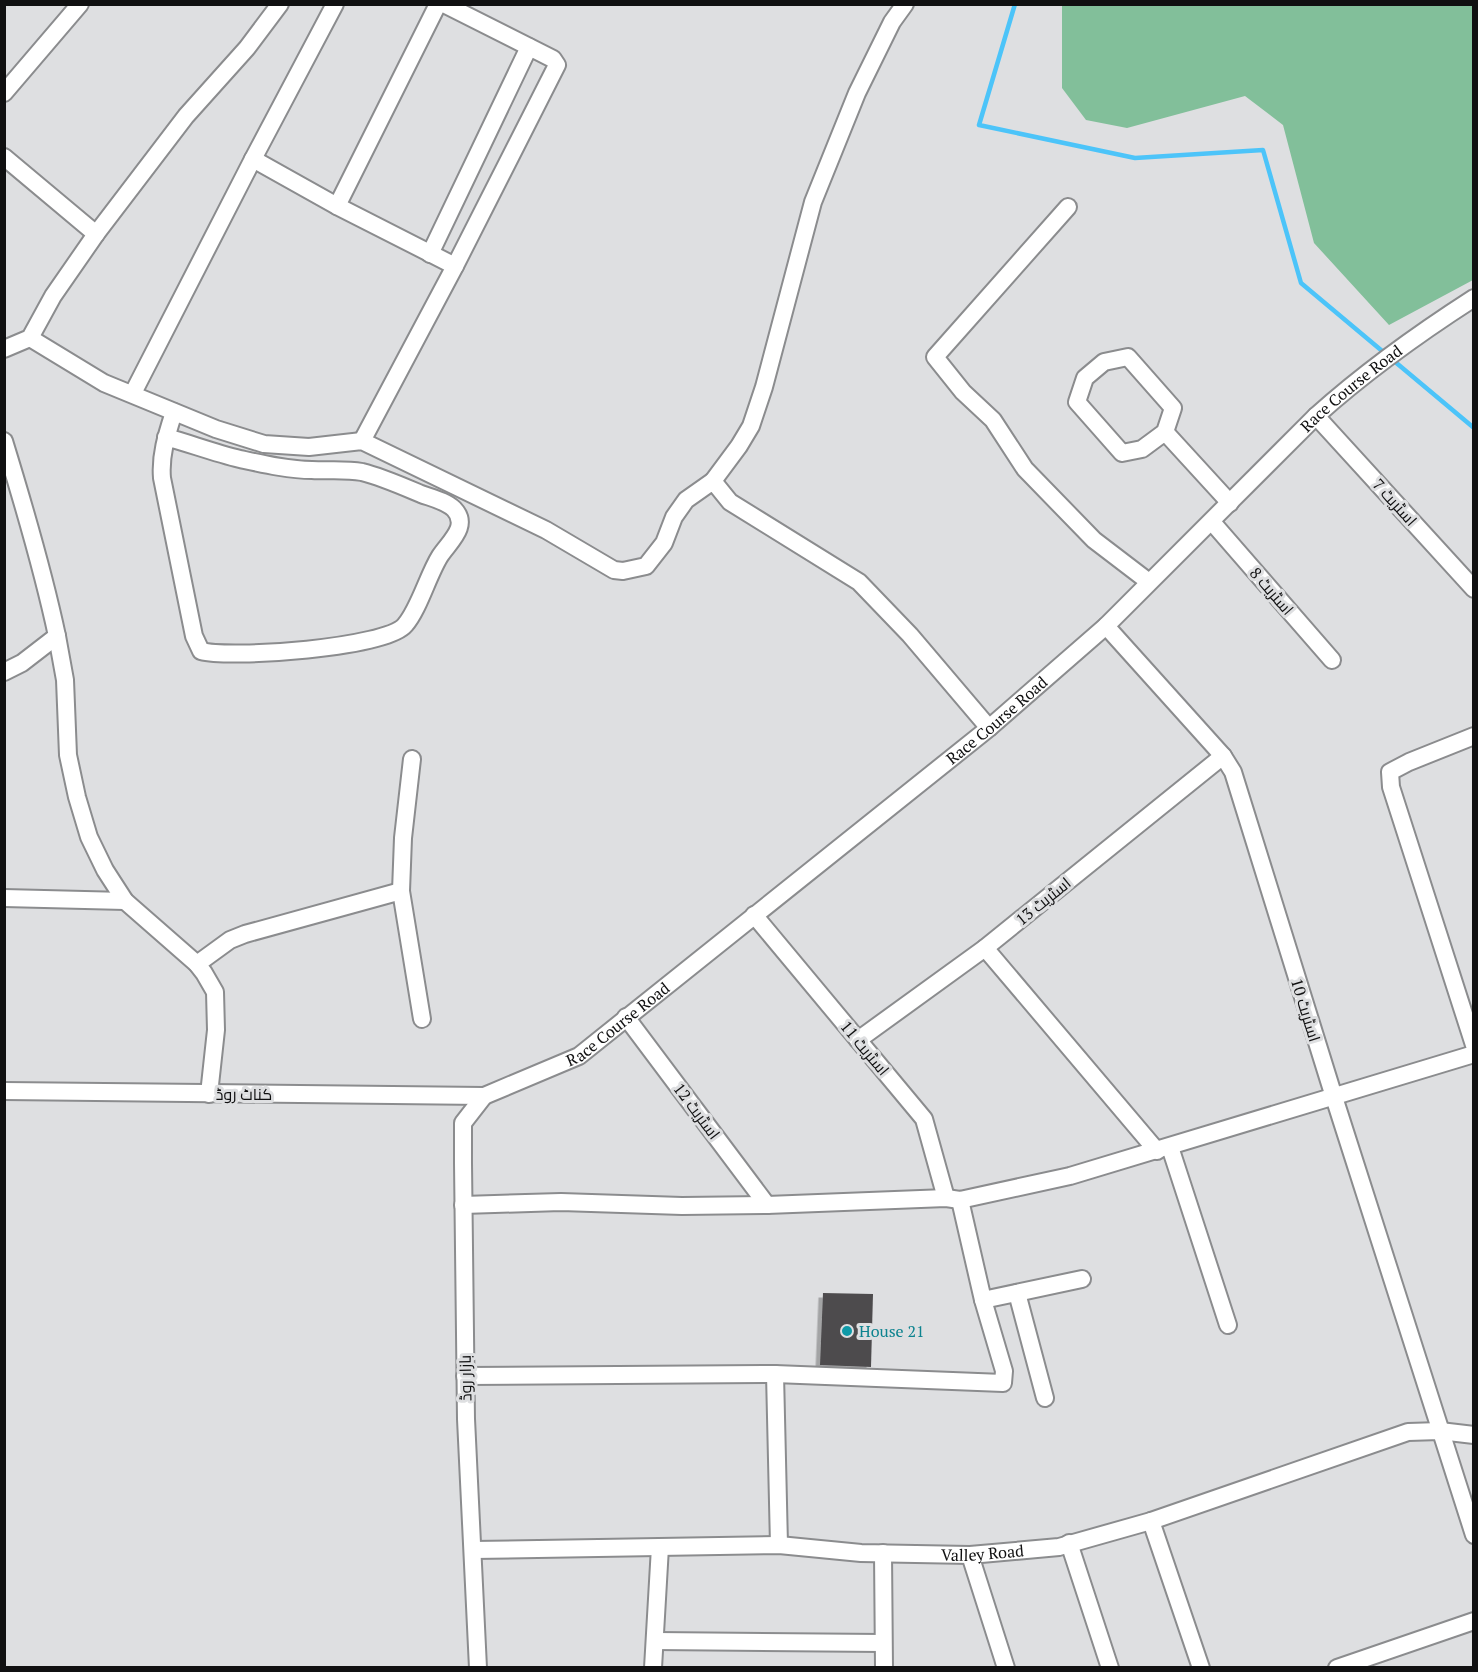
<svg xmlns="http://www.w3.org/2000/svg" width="1478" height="1672" font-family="'PT Serif',Cairo,serif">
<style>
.green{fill:#82bf9a}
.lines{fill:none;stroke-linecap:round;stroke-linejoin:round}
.stream{stroke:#4cc4f9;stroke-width:4.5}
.building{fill:#4e4c4e;filter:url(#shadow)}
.minor-casing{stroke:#8b8c8e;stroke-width:20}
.minor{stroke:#fff;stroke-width:16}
.culture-dot{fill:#0f9aa8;stroke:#dedfe1;stroke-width:2}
.labels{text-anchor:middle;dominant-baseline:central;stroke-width:6;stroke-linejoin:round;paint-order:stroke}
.street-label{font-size:16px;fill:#101011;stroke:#dedfe1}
.culture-label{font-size:16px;fill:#0d838f;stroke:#dedfe1;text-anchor:start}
</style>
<defs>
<filter id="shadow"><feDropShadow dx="-4.5" dy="4.5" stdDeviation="0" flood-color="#0004"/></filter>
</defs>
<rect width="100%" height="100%" fill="#dedfe1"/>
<!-- green -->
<polygon class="green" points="1062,5 1473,5 1473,280 1389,325 1314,243 1283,125 1245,96 1127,128 1086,120 1062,88"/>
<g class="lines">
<!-- stream -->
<polyline class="stream" points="1015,4 979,125 1135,158 1263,150 1301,283 1474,428"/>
</g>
<!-- building -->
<polygon class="building" points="823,1293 873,1294 871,1367 820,1365"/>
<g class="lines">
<!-- minor casing -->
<g class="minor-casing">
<g id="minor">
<polyline points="4,93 80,4"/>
<polyline points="4,157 96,234"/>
<polyline points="253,159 337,206 455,266"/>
<polyline points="337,206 438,4"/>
<polyline points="1068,207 935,357 963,392 993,420 1025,469 1094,540 1149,582"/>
<polyline points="430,254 529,47"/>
<polyline points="30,338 104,383 216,429 264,444 309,447 362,441 546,530 614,570 623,571 646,566 664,543 674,517 686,500 713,481 730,502 859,582 910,635 989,728"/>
<polyline points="4,349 30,338 53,296 96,234 186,116 247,48 280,4"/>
<polygon points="1128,357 1173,408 1165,432 1142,449 1122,453 1077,402 1085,378 1104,362"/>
<polyline points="133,393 253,159 335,4"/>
<polyline points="1316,416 1474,589"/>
<polyline points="1165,432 1230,503"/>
<path d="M166 437C191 444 215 453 240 459 263 464 289 470 312 470 329 471 345 469 362 472 382 477 402 486 421 494 432 498 446 501 454 509 470 526 449 542 440 556 428 575 419 609 405 625 386 648 231 659 201 651L194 636 162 478C160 455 167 434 174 412"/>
<path d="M4 441C24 506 43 570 57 636L22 663 4 672"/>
<polyline points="362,441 455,266 557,65 553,59 444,4"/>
<polyline points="713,481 739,446 751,426 764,387 813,202 857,93 892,22 905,4"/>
<polyline points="1212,522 1332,660"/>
<polyline points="1106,626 1223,756 1233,772 1334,1097 1474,1535"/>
<polyline points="57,636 65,680 68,755 77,797 89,837 105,870 125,901 197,964 204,973 215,992 216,1030 209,1094"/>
<polyline points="1474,736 1409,762 1390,772 1391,787 1474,1045"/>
<polyline points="412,759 403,838 401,891 422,1019"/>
<polyline points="4,898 125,901"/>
<polyline points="754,915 924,1119 946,1198"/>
<polyline points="985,948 1157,1151"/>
<polyline points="197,964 230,940 245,934 401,891"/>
<polyline points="626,1017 767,1205"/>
<polyline points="858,1040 985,948 1223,756"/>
<path id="s1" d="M4 1091 484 1096 579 1056 989 728 1106 626 1316 416C1365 372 1418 334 1474 298"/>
<polyline points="1170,1147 1228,1325"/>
<polyline points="463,1205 561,1202 682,1206 767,1205 946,1198 960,1200 1070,1176 1474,1054"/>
<polyline points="1017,1293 1045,1398"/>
<polyline points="983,1300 1082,1279"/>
<polyline points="775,1374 779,1545"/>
<polyline points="465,1376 775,1374 1003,1383 1004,1371 983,1300 960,1200"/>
<polyline points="1151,1521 1201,1668"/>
<polyline points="1069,1543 1110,1668"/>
<path id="s2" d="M473 1550 779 1545 861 1553 970 1555 1059 1547 1151 1521 1408 1432 1440 1431 1474 1435"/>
<polyline points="883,1553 884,1668"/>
<polyline points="970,1555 1006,1668"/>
<polyline points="655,1641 883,1643"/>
<polyline points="478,1668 466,1419 463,1163 463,1123 484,1096"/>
<polyline points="653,1668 660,1547"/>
<polyline points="1337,1668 1474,1621"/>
</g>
</g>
<!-- minor -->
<use href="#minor" class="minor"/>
</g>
<!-- markers -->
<circle class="culture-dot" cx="847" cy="1331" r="6"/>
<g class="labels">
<!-- street labels -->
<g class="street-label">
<text stroke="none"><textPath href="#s1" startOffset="1605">Race Course Road</textPath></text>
<text transform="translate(1395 502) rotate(48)">اسٹریٹ 7</text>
<text transform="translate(1272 591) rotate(49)">اسٹریٹ 8</text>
<text stroke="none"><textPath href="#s1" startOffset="1119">Race Course Road</textPath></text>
<text transform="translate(1043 901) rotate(-39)">اسٹریٹ 13</text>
<text transform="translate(1306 1010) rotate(73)">اسٹریٹ 10</text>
<text stroke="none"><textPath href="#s1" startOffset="633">Race Course Road</textPath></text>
<text transform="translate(865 1048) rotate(50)">اسٹریٹ 11</text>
<text x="244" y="1094">کناٹ روڈ</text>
<text transform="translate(697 1111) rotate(53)">اسٹریٹ 12</text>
<text transform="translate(465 1378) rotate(-91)">بازار روڈ</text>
<text stroke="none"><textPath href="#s2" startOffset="510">Valley Road</textPath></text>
</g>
<!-- culture labels -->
<g class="culture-label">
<text x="859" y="1331">House 21</text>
</g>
</g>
<!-- border -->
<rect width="1478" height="1672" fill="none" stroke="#101011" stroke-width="12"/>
</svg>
